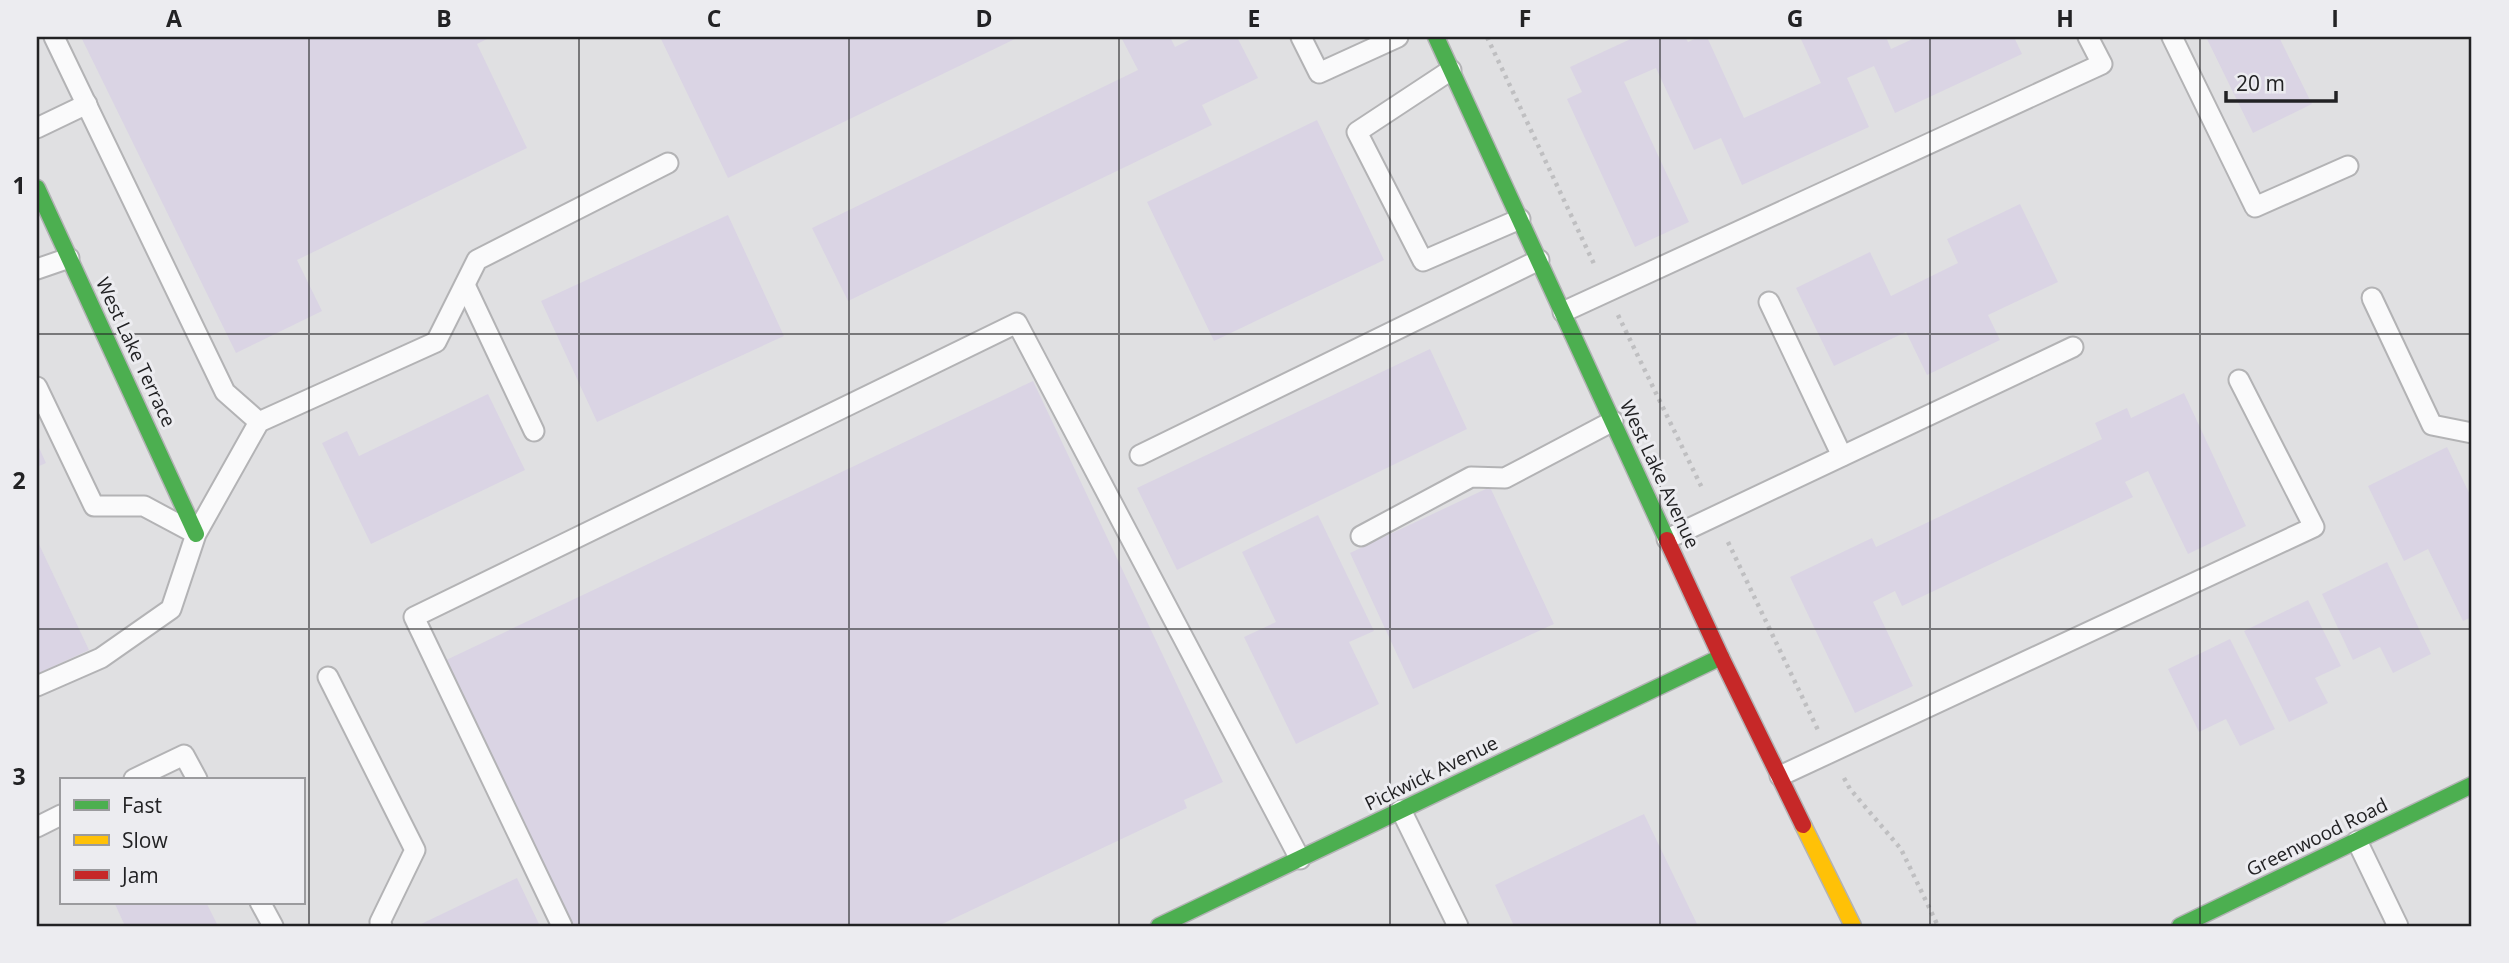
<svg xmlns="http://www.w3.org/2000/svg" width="2509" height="963" font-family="'Open Sans',sans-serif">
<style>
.building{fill:#dad4e4}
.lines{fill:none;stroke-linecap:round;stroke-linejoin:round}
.lane-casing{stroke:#b3b3b5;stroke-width:23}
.fast-casing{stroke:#b3b3b5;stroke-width:19}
.slow-casing{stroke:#b3b3b5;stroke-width:19}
.jam-casing{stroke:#b3b3b5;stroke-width:19}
.path{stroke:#bfbfc1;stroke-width:4.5;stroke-dasharray:3.5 5;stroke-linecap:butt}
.lane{stroke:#fafafb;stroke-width:19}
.fast{stroke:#4caf50;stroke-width:16}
.slow{stroke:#ffc107;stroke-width:16}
.jam{stroke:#c62828;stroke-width:16}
.grid{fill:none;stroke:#222224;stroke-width:2;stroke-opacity:0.55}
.labels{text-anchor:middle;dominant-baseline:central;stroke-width:6;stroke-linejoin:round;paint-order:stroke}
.street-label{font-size:19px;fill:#222224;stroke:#ececf0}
.neatline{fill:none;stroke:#222224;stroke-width:2.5}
.grid-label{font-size:23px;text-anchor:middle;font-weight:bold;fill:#222224}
</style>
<rect width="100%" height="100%" fill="#e0e0e2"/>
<!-- building -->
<g class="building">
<polygon points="81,37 491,37 477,44 527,148 297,260 322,311 236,353"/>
<polygon points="660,37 1019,37 728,178"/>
<polygon points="1121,37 1170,37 1175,47 1195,37 1237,37 1258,78 1202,105 1212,125 848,301 812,228 1138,70"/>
<polygon points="1635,37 1685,37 1688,42 1699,37 1707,37 1744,118 1821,83 1800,37 1886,37 1891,49 1917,37 2014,37 2022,54 1895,113 1874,66 1847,78 1869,127 1742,185 1721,138 1694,150 1656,68 1624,82 1689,222 1635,247 1567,99 1582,92 1570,67"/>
<polygon points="2206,37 2279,37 2312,104 2253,133"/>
<polygon points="1317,120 1384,260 1214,341 1147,202"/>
<polygon points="2020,204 2058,282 1988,315 2000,340 1927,375 1906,332 1834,366 1796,288 1870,252 1891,296 1958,263 1947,239"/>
<polygon points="728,215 784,336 597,422 541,301"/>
<polygon points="1430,349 1467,429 1177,570 1137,488"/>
<polygon points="1033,381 1223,782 1184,800 1187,808 938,926 568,926 442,662"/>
<polygon points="2184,393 2246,526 2188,554 2148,471 2125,482 2133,497 1902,606 1895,591 1873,602 1913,686 1855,713 1790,577 1872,538 1876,547 2102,439 2095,423 2127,408 2131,418"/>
<polygon points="488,394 525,470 371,544 322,443 347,431 359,456"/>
<polygon points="37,443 46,463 37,467"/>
<polygon points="2447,447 2472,499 2472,617 2463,621 2428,549 2404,561 2368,486"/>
<polygon points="1490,487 1554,624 1413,689 1350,553"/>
<polygon points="1318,515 1374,631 1349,642 1379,704 1296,744 1244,637 1276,622 1242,552"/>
<polygon points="37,540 89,650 37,674"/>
<polygon points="2387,562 2431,654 2393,673 2380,647 2353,660 2322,594"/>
<polygon points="2308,600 2341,666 2315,678 2328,703 2289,722 2244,631"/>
<polygon points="2230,639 2275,729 2240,746 2226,719 2199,732 2168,669"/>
<polygon points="1644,814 1698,926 1514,926 1495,885"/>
<polygon points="517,878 540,926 417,926"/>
<polygon points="114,902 206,902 218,926 125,926"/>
</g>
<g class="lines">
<!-- lane casing -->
<g class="lane-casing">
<g id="lane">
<polyline points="54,37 225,392 259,422"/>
<polyline points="1301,37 1319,73 1398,37"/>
<polyline points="2172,37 2255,207 2348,166"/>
<polyline points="1451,70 1357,132 1423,261 1520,219"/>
<polyline points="37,128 87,104"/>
<polyline points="37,269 69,258"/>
<polyline points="465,285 534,431"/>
<polyline points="2372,298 2432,425 2472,433"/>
<polyline points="1769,302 1842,456"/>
<polyline points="1563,312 2102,64 2088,37"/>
<polyline points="37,387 94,506 144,506 189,530"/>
<polyline points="1140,455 1539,260"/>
<polyline points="1361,536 1471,477 1505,478 1613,421"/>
<polyline points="1667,539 2073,347"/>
<polyline points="328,677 415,850 380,922 382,926"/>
<polyline points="37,686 101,658 171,609 196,534 259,422 436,342 477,260 668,163"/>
<polyline points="1780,776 2314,527 2239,380"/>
<polyline points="134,779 184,755 197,779"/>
<polyline points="1401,810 1458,926"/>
<polyline points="37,827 61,815"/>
<polyline points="2357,841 2398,926"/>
<polyline points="260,902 273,926"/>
<polyline points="562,926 414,617 1017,323 1300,859"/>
</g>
</g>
<!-- fast casing -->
<g class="fast-casing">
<g id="fast">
<polyline points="1436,37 1667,540"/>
<polyline points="37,188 196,534"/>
<polyline points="1159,926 1721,657"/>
<polyline points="2180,926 2472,785"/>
</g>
</g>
<!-- slow casing -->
<g class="slow-casing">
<polyline id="slow" points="1803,825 1853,926"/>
</g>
<!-- jam casing -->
<g class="jam-casing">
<polyline id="jam" points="1667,540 1721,657 1803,825"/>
</g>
<!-- path -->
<g class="path">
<polyline points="1487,37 1595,266"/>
<polyline points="1618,315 1703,490"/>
<polyline points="1728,542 1818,730"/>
<polyline points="1844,778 1850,789 1901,849 1938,926"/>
</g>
<!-- lane -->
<use href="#lane" class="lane"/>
<!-- fast -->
<use href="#fast" class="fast"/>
<!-- slow -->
<use href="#slow" class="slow"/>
<!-- jam -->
<use href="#jam" class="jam"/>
</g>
<!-- grid -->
<path class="grid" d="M309 37V926M579 37V926M849 37V926M1119 37V926M1390 37V926M1660 37V926M1930 37V926M2200 37V926M37 334H2472M37 629H2472"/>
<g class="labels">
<!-- street labels -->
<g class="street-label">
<text transform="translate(136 352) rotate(65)">West Lake Terrace</text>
<text transform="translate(1660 474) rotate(65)">West Lake Avenue</text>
<text transform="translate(1431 773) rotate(-26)">Pickwick Avenue</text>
<text transform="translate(2317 837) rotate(-26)">Greenwood Road</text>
</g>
</g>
<!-- border -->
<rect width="2509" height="963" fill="none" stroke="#ececf0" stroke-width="77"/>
<!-- legend -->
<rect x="60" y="778" width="245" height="126" fill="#ececf0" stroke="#9b9b9e" stroke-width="2"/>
<rect x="74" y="800" width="35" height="10" fill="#4caf50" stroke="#9b9b9e" stroke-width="2"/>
<text x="122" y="813" font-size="21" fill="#222224">Fast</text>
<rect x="74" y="835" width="35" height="10" fill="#ffc107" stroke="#9b9b9e" stroke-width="2"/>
<text x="122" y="848" font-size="21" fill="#222224">Slow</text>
<rect x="74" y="870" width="35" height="10" fill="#c62828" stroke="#9b9b9e" stroke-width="2"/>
<text x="122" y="883" font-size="21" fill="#222224">Jam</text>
<!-- scale -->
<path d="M2226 91v10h110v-10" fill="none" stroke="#222224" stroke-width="3.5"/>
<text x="2236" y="91" font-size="21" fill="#222224" stroke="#ececf0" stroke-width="5" paint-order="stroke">20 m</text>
<rect x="38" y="38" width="2432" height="887" class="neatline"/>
<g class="grid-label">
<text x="174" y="27">A</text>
<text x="444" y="27">B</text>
<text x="714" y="27">C</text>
<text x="984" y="27">D</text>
<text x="1254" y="27">E</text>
<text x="1525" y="27">F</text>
<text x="1795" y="27">G</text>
<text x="2065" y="27">H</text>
<text x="2335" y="27">I</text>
<text x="19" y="194">1</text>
<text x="19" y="489">2</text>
<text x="19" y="785">3</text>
</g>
</svg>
